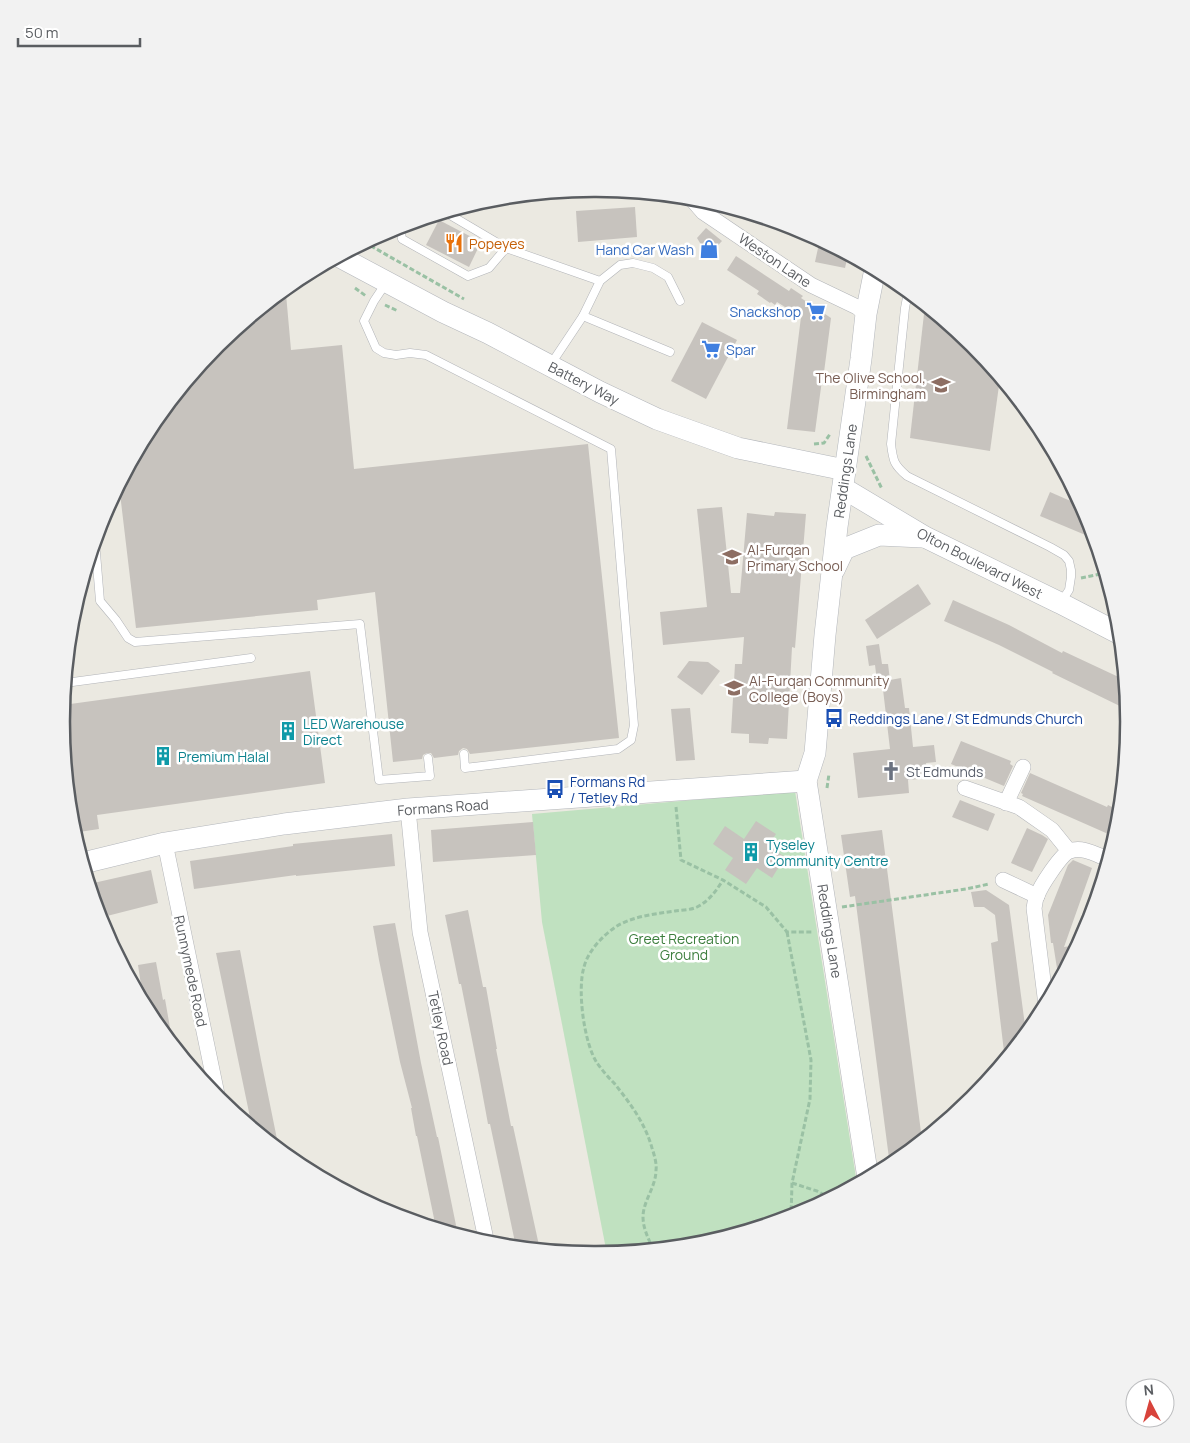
<svg xmlns="http://www.w3.org/2000/svg" width="1190" height="1443" font-family="Manrope,sans-serif">
<style>
.green{fill:#c0e1c0}
.building{fill:#c7c3be}
.lines{fill:none;stroke-linecap:round;stroke-linejoin:round}
.lane-casing{stroke:#b2b4b8;stroke-width:9}
.street-casing{stroke:#b2b4b8;stroke-width:16}
.secondary-casing{stroke:#b3b6bb;stroke-width:22}
.path{stroke:#9ac1a4;stroke-width:3;stroke-dasharray:5 2.5;stroke-linecap:butt}
.lane{stroke:#fff;stroke-width:8}
.street{stroke:#fff;stroke-width:15}
.secondary{stroke:#fff;stroke-width:21}
.labels{text-anchor:middle;dominant-baseline:central;stroke-width:5;stroke-linejoin:round;paint-order:stroke}
.food-label{font-size:14px;fill:#c56008;stroke:#fff;text-anchor:start}
.shop-label{font-size:14px;fill:#366cbe;stroke:#fff;text-anchor:end}
.street-label{font-size:14px;fill:#5a5d61;stroke:#fff}
.education-label{font-size:14px;fill:#785e54;stroke:#fff;text-anchor:start}
.transit-label{font-size:14px;fill:#164399;stroke:#fff;text-anchor:start}
.culture-label{font-size:14px;fill:#0d838f;stroke:#fff;text-anchor:start}
.worship-label{font-size:14px;fill:#5b616d;stroke:#fff;text-anchor:start}
.park-label{font-size:14px;fill:#3c7e3d;stroke:#fff}
.rim{fill:none;stroke:#5a5d61;stroke-width:2.5}
</style>
<rect width="100%" height="100%" fill="#ebe9e1"/>
<!-- green -->
<polygon class="green" points="795,791 857,1184 799,1215 699,1245 607,1254 542,922 532,814"/>
<!-- building -->
<g class="building">
<polygon points="635,207 637,237 578,242 576,211"/>
<polygon points="439,220 481,242 469,267 426,245"/>
<polygon points="706,228 722,241 708,256 697,238"/>
<polygon points="820,239 848,255 845,268 815,262"/>
<polygon points="736,256 789,291 791,288 803,296 801,298 831,318 823,380 822,380 815,432 787,429 801,317 777,302 775,305 771,302 770,303 757,294 759,291 727,270"/>
<polygon points="286,294 291,350 342,345 354,469 588,444 619,738 470,754 467,749 463,748 459,751 458,755 434,758 431,753 427,753 423,755 422,759 393,762 375,592 317,600 318,610 136,628 119,485 151,425 218,344 277,295"/>
<polygon points="925,305 973,344 1000,378 990,451 910,438"/>
<polygon points="702,322 737,340 706,399 671,381"/>
<polygon points="1050,492 1082,506 1088,518 1095,539 1040,516"/>
<polygon points="722,507 731,593 740,593 747,513 774,516 775,512 806,514 795,648 792,647 787,739 769,738 768,744 749,743 749,734 731,733 735,664 742,664 744,637 663,645 660,612 707,607 697,509"/>
<polygon points="918,584 931,604 877,639 865,620"/>
<polygon points="953,600 1009,625 1062,653 1063,651 1125,680 1128,710 1052,673 1053,672 999,645 944,621"/>
<polygon points="879,644 882,664 888,664 890,680 901,678 905,708 909,708 913,747 934,745 936,762 926,763 928,778 908,780 909,793 858,798 853,753 890,749 882,681 877,681 875,665 869,666 866,646"/>
<polygon points="689,661 708,662 720,671 702,695 677,677"/>
<polygon points="310,671 325,783 97,815 99,829 79,832 77,821 71,822 61,721 63,705"/>
<polygon points="690,708 695,760 676,761 671,709"/>
<polygon points="961,741 1011,761 1010,764 1013,766 1004,786 951,764"/>
<polygon points="1030,773 1107,807 1108,805 1120,811 1118,826 1115,837 1022,796 1023,794 1021,793"/>
<polygon points="960,800 995,814 988,831 952,817"/>
<polygon points="756,821 776,834 768,846 785,857 772,878 757,868 746,884 725,870 733,858 713,844 725,826 744,839"/>
<polygon points="533,822 536,855 433,862 431,830"/>
<polygon points="1027,828 1042,835 1048,839 1032,872 1011,863"/>
<polygon points="882,830 922,1140 890,1166 855,896 850,897 841,835"/>
<polygon points="392,834 395,866 296,876 296,875 194,889 190,861 293,846 293,844"/>
<polygon points="1073,860 1092,868 1064,947 1078,945 1059,981 1053,943 1051,943 1048,915 1068,865"/>
<polygon points="151,870 158,903 103,917 101,906 96,908 89,884"/>
<polygon points="986,890 1009,905 1026,1033 1005,1060 991,943 998,941 995,915 984,907 974,907 971,892"/>
<polygon points="468,910 483,987 486,987 497,1049 496,1049 511,1126 513,1126 540,1250 516,1247 490,1124 488,1124 479,1075 461,984 459,984 445,915"/>
<polygon points="395,923 421,1063 437,1137 438,1137 458,1235 436,1228 417,1136 416,1136 411,1108 412,1108 400,1062 379,960 373,926"/>
<polygon points="240,950 261,1060 279,1149 252,1127 216,953"/>
<polygon points="156,962 163,1000 165,999 173,1045 151,1018 144,1005 138,965"/>
</g>
<g class="lines">
<!-- lane casing -->
<g class="lane-casing">
<g id="lane">
<polyline points="445,212 506,248 600,281"/>
<polyline points="402,225 400,228 402,239 468,276 489,268 506,248"/>
<polyline points="386,283 374,301 364,321 376,348 384,353 396,355 410,353 426,355 611,449 634,725 631,740 618,749 465,768 464,754"/>
<path d="M908 292 905 308 891 444C893 461 894 465 907 476L1050 547 1064 555 1069 561 1071 570V577L1069 590 1061 602"/>
<polyline points="583,316 670,352"/>
<polyline points="551,364 583,316 600,281 620,265 633,263 653,268 668,277 680,301"/>
<polyline points="95,541 100,601 116,620 128,638 135,642 360,624 379,780 430,776 428,758"/>
<polyline points="65,683 251,658"/>
</g>
</g>
<!-- street casing -->
<g class="street-casing">
<g id="street">
<polyline points="690,197 703,212 811,285 857,307 866,314"/>
<polyline points="965,788 1019,807 1052,830 1069,851"/>
<polyline points="1006,803 1023,767"/>
<polyline points="408,809 420,932 487,1244"/>
<polyline points="165,843 218,1099"/>
<polyline points="1003,880 1037,896"/>
<path d="M1046 1005 1034 908C1035 904 1035 899 1037 896 1040 887 1061 854 1070 851 1082 846 1097 855 1108 859"/>
</g>
</g>
<!-- secondary casing -->
<g class="secondary-casing">
<g id="secondary">
<polyline points="338,256 443,312 488,333 600,392 657,419 738,448 845,470"/>
<polyline points="843,488 925,537 1060,603 1120,634"/>
<polyline points="834,570 844,549 879,535 922,537"/>
<polyline points="83,863 165,843 284,824 408,809 806,781"/>
<polyline points="868,1178 806,781 815,753 825,635 837,527 861,359 866,314 875,269"/>
</g>
</g>
<!-- path -->
<g class="path">
<polyline points="364,242 464,299"/>
<polyline points="355,288 366,296"/>
<polyline points="385,305 398,311"/>
<polyline points="814,444 824,443 830,434"/>
<polyline points="866,456 882,489"/>
<polyline points="1081,578 1105,573"/>
<polyline points="827,788 829,774"/>
<polyline points="676,807 681,860 723,880 766,907 787,932 813,932"/>
<polyline points="842,907 966,889 989,884"/>
<polyline points="787,932 811,1060 810,1099 792,1183 791,1217"/>
<polyline points="792,1183 817,1191 830,1198"/>
<path d="M653 1250C649 1239 643 1229 643 1217 643 1201 656 1187 656 1170 657 1164 654 1154 652 1148 645 1123 630 1103 614 1083 608 1077 602 1070 597 1063 584 1043 577 990 584 967 588 951 603 935 617 926 634 916 655 914 675 911 682 910 691 910 697 907 709 901 716 891 723 880"/>
</g>
<!-- lane -->
<use href="#lane" class="lane"/>
<!-- street -->
<use href="#street" class="street"/>
<!-- secondary -->
<use href="#secondary" class="secondary"/>
</g>
<!-- icons -->
<defs>
<g id="restaurant-bare" transform="scale(1.5)"><path d="M-5-6h1v4h1v-4h1v4h1v-4h1v5L-1.5 .5V6h-2V.5L-5-1ZM5-6V6H3V1.5H1.5Q1.5-4 5-6Z" fill="#e8710a" stroke="#fff" stroke-width="2.5" paint-order="stroke"/></g>
<g id="shop-bare" transform="scale(1.5)"><path d="M-5-2.5h2.3a2.7 3.5 0 0 1 5.4 0H5L5.5 6h-11ZM-1.5-2.5h3a1.5 2.3 0 0 0-3 0Z" fill="#3f7fe0" stroke="#fff" stroke-width="2.5" paint-order="stroke"/></g>
<g id="supermarket-bare" transform="scale(1.5)"><path d="M-6-5.5h2.5l.6 2H6L4.5 2H-2.5L-4.4-4H-6ZM-1.5 3.2a1.3 1.3 0 1 0 .1 0ZM3 3.2a1.3 1.3 0 1 0 .1 0Z" fill="#3f7fe0" stroke="#fff" stroke-width="2.5" paint-order="stroke"/></g>
<g id="school-bare" transform="scale(1.5)"><path d="M0-5L7-2L0 1L-7-2ZM-4 1L0 2.5L4 1V4Q0 6-4 4Z" fill="#8d6e63" stroke="#fff" stroke-width="2.5" paint-order="stroke"/></g>
<g id="bus-bare" transform="scale(1.5)"><path d="M-5-6H5V4H4V6H2V4H-2V6H-4V4H-5ZM-3.5-4V0h7V-4ZM-3.5 1.2v1.5H-2V1.2ZM2 1.2v1.5H3.5V1.2Z" fill="#1a4fb4" stroke="#fff" stroke-width="2.5" paint-order="stroke"/></g>
<g id="building-bare" transform="scale(1.5)"><path d="M-4-6H4V6H1V3H-1V6H-4ZM-2.5-4.3h1.7v1.8h-1.7ZM.8-4.3h1.7v1.8H.8ZM-2.5-1h1.7V.8h-1.7ZM.8-1h1.7V.8H.8Z" fill="#0f9aa8" stroke="#fff" stroke-width="2.5" paint-order="stroke"/></g>
<g id="church-bare" transform="scale(1.5)"><path d="M-1.2-6h2.4v3.5h3.3v2.4h-3.3V6h-2.4V-.1h-3.3v-2.4h3.3Z" fill="#6b7280" stroke="#fff" stroke-width="2.5" paint-order="stroke"/></g>
</defs>
<g fill-rule="evenodd">
<use href="#restaurant-bare" x="454" y="243"/>
<use href="#shop-bare" x="709" y="249"/>
<use href="#supermarket-bare" x="816" y="311"/>
<use href="#supermarket-bare" x="711" y="349"/>
<use href="#school-bare" x="941" y="385"/>
<use href="#school-bare" x="732" y="557"/>
<use href="#school-bare" x="734" y="688"/>
<use href="#bus-bare" x="834" y="718"/>
<use href="#building-bare" x="288" y="731"/>
<use href="#building-bare" x="163" y="756"/>
<use href="#church-bare" x="891" y="771"/>
<use href="#bus-bare" x="555" y="789"/>
<use href="#building-bare" x="751" y="852"/>
</g>
<g class="labels">
<!-- food labels -->
<g class="food-label">
<text x="469" y="243">Popeyes</text>
</g>
<!-- shop labels -->
<g class="shop-label">
<text x="694" y="249">Hand Car Wash</text>
<text x="801" y="311">Snackshop</text>
<text x="726" y="349" text-anchor="start">Spar</text>
</g>
<!-- street labels -->
<g class="street-label">
<text transform="translate(775 260) rotate(34)">Weston Lane</text>
<text transform="translate(584 383) rotate(27)">Battery Way</text>
<text transform="translate(845 471) rotate(-82)">Reddings Lane</text>
<text transform="translate(980 563) rotate(27)">Olton Boulevard West</text>
<text transform="translate(443 807) rotate(-4)">Formans Road</text>
<text transform="translate(830 931) rotate(81)">Reddings Lane</text>
<text transform="translate(191 971) rotate(78)">Runnymede Road</text>
<text transform="translate(441 1028) rotate(78)">Tetley Road</text>
</g>
<!-- education labels -->
<g class="education-label">
<text x="926" y="377" text-anchor="end">The Olive School,<tspan x="926" dy="16">Birmingham</tspan></text>
<text x="747" y="549">Al-Furqan<tspan x="747" dy="16">Primary School</tspan></text>
<text x="749" y="680">Al-Furqan Community<tspan x="749" dy="16">College (Boys)</tspan></text>
</g>
<!-- transit labels -->
<g class="transit-label">
<text x="849" y="718">Reddings Lane / St Edmunds Church</text>
<text x="570" y="781">Formans Rd<tspan x="570" dy="16">/ Tetley Rd</tspan></text>
</g>
<!-- culture labels -->
<g class="culture-label">
<text x="303" y="723">LED Warehouse<tspan x="303" dy="16">Direct</tspan></text>
<text x="178" y="756">Premium Halal</text>
<text x="766" y="844">Tyseley<tspan x="766" dy="16">Community Centre</tspan></text>
</g>
<!-- worship labels -->
<g class="worship-label">
<text x="906" y="771">St Edmunds</text>
</g>
<!-- park labels -->
<g class="park-label">
<text x="684" y="938">Greet Recreation<tspan x="684" dy="16">Ground</tspan></text>
</g>
</g>
<!-- crop -->
<path d="M0 0H1190V1443H0ZM594 197H596A524 524 0 0 1 1120 721V722A524 524 0 0 1 596 1246H594A524 524 0 0 1 70 722V721A524 524 0 0 1 594 197Z" fill="#f2f2f2" fill-rule="evenodd"/>
<path class="rim" d="M594 197H596A524 524 0 0 1 1120 721V722A524 524 0 0 1 596 1246H594A524 524 0 0 1 70 722V721A524 524 0 0 1 594 197Z"/>
<!-- north arrow -->
<g transform="translate(1150 1403) rotate(354)"><circle r="24" fill="#ffffff" stroke="#bdbec0"/>
<path d="M0-4L9 19L0 12L-9 19Z" fill="#d8433b"/>
<text y="-8" font-size="14" font-weight="bold" text-anchor="middle" fill="#5a5d61">N</text>
</g>
<!-- scale -->
<path d="M18 38v8h122v-8" fill="none" stroke="#5a5d61" stroke-width="2.5"/>
<text x="25" y="38" font-size="15" fill="#5a5d61" stroke="#ffffff" stroke-width="4" paint-order="stroke">50 m</text>
</svg>
